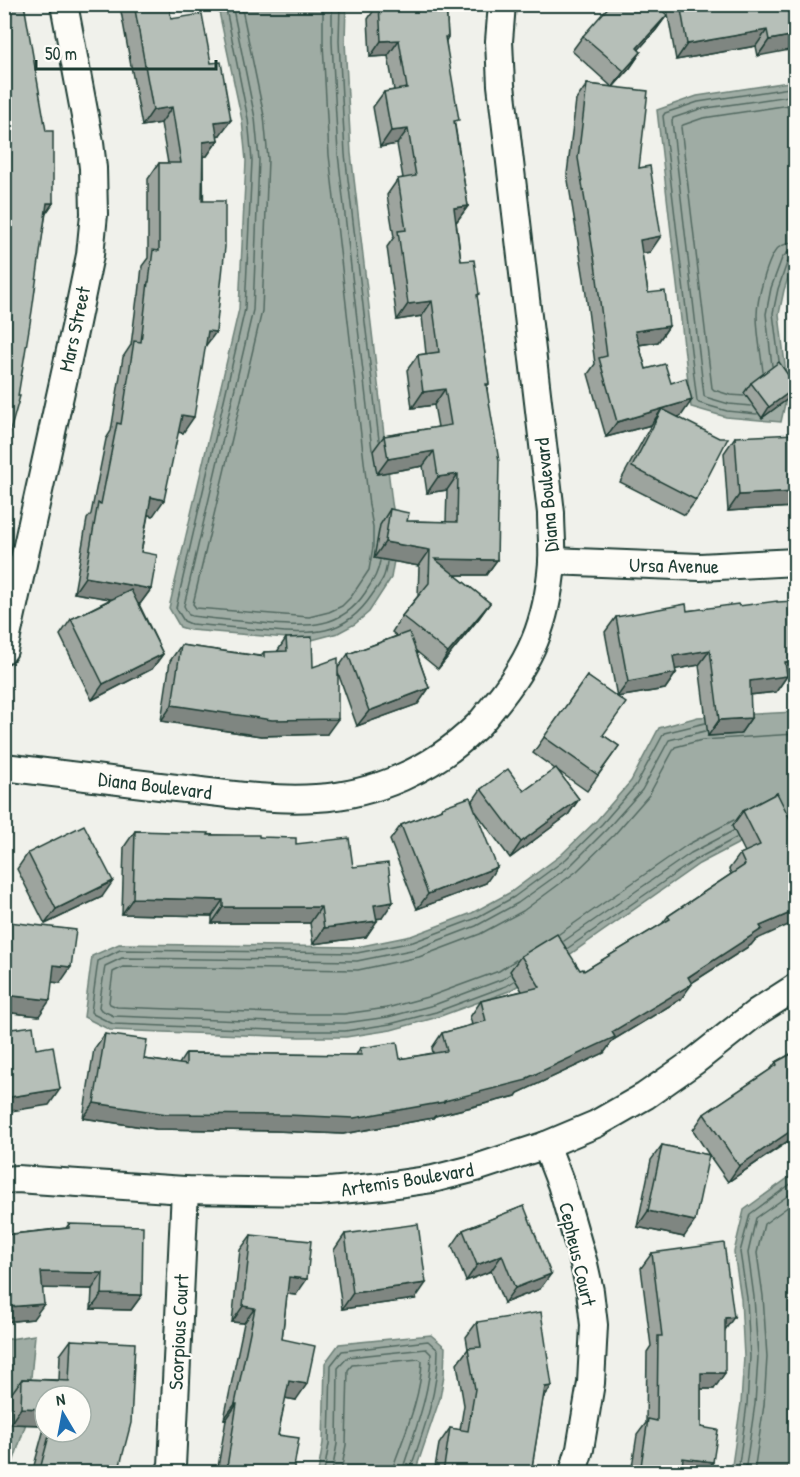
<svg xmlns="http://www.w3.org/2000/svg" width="800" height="1477" font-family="'Patrick Hand',sans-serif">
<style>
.water{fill:#9faca4;stroke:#6c8077;stroke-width:1.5}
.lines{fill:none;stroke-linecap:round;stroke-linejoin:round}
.shore{stroke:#526961;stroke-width:1.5}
.minor-casing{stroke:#1f3d34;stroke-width:30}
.minor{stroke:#fdfcf7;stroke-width:26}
.wall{fill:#9da49e;stroke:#1f3d34;stroke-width:1.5;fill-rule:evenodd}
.shaded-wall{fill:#7f8681;stroke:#1f3d34;stroke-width:1.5}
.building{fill:#b6bfb8;stroke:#1f3d34;stroke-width:1.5}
.labels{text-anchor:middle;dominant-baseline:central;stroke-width:4.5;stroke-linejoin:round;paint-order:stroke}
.street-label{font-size:20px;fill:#1f3d34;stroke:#fdfcf7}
</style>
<rect width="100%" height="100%" fill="#f0f1eb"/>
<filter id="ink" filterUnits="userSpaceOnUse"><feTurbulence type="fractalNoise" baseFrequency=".0167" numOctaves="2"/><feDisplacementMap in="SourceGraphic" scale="12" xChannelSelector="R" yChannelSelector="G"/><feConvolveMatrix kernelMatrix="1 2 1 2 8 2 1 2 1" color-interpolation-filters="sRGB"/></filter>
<g filter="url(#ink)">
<!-- water -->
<g class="water">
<polygon points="219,5 346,5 345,41 351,153 392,503 396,525 396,549 391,578 369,612 355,624 338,633 312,640 190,630 180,627 169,608 239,309 246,161 242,120 219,12"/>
<polygon points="795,81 795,258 784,290 779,314 788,390 781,422 726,417 691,407 657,110 697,96"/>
<polygon points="795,712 795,816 743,841 699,864 569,955 509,991 438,1017 391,1030 346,1037 299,1037 110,1030 84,1017 92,956 119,944 357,947 411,936 472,913 511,892 561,855 597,820 631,781 659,728 698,717"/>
<polygon points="795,1173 795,1472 731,1472 741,1403 744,1357 741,1299 734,1252 744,1210"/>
<polygon points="35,1335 27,1420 10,1472 4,1472 4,1340"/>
<polygon points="431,1335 445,1347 444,1375 440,1398 415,1472 318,1472 323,1443 325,1363 339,1344"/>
</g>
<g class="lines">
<!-- shore -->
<g class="shore">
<path d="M225 4 248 119 252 160 245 309 176 608 184 621 191 624C214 626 237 628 261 630 308 634 343 639 372 595 382 581 385 578 387 562"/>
<path d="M232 4 255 118 259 160 253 310 184 606 189 615 192 616C215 619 238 621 261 623 302 626 339 632 365 593 373 580 377 576 380 561"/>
<polyline points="241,4 264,116 268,159 262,311 193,604 196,608 309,617 329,612 342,606 351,597 369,570 373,547 373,527 369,505 329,155 323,43 323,4"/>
<polyline points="332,4 332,42 338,154 372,450"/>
<polyline points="340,4 339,41 345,154 379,440"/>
<polyline points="779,361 773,313 778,289 787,263 791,260 796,259"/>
<polyline points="772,366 766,314 771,288 782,258 787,253 796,251"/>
<path d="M763 372C761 353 757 334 757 315 757 301 767 258 778 248 783 244 789 243 796 242"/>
<polyline points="744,396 730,395 714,390 712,388 681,127 683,125 703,118 796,104"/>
<polyline points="751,406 729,404 705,397 704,395 672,121 673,118 700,109 796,95"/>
<polyline points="757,414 727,411 699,403 697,401 663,116 665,113 698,102 796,87"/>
<polyline points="559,934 687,845 734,820"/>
<polyline points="564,941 691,853 733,831"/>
<polyline points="568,948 695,860 736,838"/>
<polyline points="516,960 499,971 431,996 387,1008 344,1014 299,1014 117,1007 110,1004 109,1002 113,972 123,967 358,970 419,957 480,934 523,911 577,871 614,835 649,795 675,747 702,740 796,734"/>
<polyline points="510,974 503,979 434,1005 388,1017 345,1023 299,1023 114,1016 101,1010 99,1007 105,966 122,958 357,961 416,949 476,926 518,903 571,865 607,829 642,790 669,740 705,731"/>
<polyline points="514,981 506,986 436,1012 390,1024 345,1031 299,1031 113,1024 93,1014 91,1012 98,961 120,950 357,953 413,942 474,919 514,897 566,859 602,824 636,785 664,733 705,723"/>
<path d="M324 1472 329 1444 331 1365 342 1351 428 1341 438 1350C438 1390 425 1427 412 1464"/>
<path d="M332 1472 337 1444 338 1368 348 1357 426 1349 431 1354C430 1394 415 1430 403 1468"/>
<path d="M341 1472 346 1445 348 1370 352 1365 419 1359 422 1361C421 1396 406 1431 394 1464V1472"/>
<polyline points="738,1472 747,1404 750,1357 747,1298 740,1252 750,1214 796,1180"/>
<polyline points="745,1472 755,1404 758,1357 754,1297 748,1253 756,1218 796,1190"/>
<polyline points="754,1472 764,1405 767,1357 763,1296 757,1253 764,1224 796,1201"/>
</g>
<!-- minor casing -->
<g class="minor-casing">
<g id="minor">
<polyline points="552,561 700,567 796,562"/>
<polyline points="4,650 76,323 90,255 94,214 93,168 90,143 64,4"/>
<path d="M4 767C62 774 119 781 176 788 222 793 270 801 316 798 375 795 433 769 475 728 482 722 487 714 493 707 531 661 547 623 552 563 553 547 551 530 551 513L501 85 499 41 502 4"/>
<polyline points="546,1145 561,1184 584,1264 590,1291 594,1325 591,1383 580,1449 573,1472"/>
<polyline points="4,1180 17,1179 185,1190 318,1192 384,1186 433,1179 476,1168 546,1145 596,1124 645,1096 695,1061 757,1012 796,987"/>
<polyline points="169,1472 172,1466 185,1190"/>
</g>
</g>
<!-- minor -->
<use href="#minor" class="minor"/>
</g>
<!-- wall -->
<g class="wall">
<polygon points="4,4 53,203 46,213 4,453"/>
<polygon points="121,4 169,4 171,19 220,135 217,136 218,140 207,156 203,156 205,347 183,433 178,432 153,516 148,515 141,552 151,589 140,604 139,604 163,654 152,669 92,700 60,635 71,619 111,599 74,593 87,519 91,514 106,439 111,431 123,357 131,345 137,298 139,295 142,266 148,258 148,179 159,163 168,163 161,123 142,126 120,6"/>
<polygon points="378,4 446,4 448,37 446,41 455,125 468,206 457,221 456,221 461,261 477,297 489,384 487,386 497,560 486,575 455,575 490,603 479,618 438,669 416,651 429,688 418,704 357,726 338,673 327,734 261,736 161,721 170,661 181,645 260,656 264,652 277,652 286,638 313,667 338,668 348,654 397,636 392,632 402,616 418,596 419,566 374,558 380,525 390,509 407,521 446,522 447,490 427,493 423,466 377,474 373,451 384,436 438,427 434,405 412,408 407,370 418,355 426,354 422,316 397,320 387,247 394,237 387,195 398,179 403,178 397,144 380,147 373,107 384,92 394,90 388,56 370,57 368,19"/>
<polygon points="666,4 795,4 758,56 756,46 676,60"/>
<polygon points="667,15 656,30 638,50 641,52 630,68 613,87 639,168 650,252 642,253 648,293 669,326 658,342 639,345 646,369 681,416 678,417 696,500 685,515 620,482 651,425 606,437 588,374 595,364 584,279 567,174 576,100 587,84 612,87 572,51 583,36"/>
<polygon points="751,383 789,398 762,418 744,393"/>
<polygon points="735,437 793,507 728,511 724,453"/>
<polygon points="739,606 787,676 776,692 750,695 751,718 740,734 708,736 699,665 675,669 676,673 665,689 617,697 603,735 619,746 587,791 557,770 579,799 568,815 510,858 476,812 486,883 417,909 390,840 401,825 440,810 442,807 472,802 481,789 524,791 555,769 533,753 587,676 617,697 605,632 616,617"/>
<polygon points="777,793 755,940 751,945 691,983 681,999 613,1040 604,1053 518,1093 516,1096 435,1116 433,1118 343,1134 276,1131 156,1129 83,1118 94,1049 105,1034 144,1059 179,1064 186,1053 356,1055 360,1048 400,1059 433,1053 432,1048 442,1033 472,1025 470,1017 481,1001 522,991 510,971 521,956 584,971 662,924 668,916 731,874 729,869 740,854 745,852 732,826 743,811"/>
<polygon points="135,831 259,837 296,844 353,867 382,918 376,919 366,937 313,944 310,923 212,923 212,916 122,914 124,847"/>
<polygon points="28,853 102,897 45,924 17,869"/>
<polygon points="9,922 60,983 52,982 39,1016 4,1012 4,929"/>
<polygon points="795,1051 795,1137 728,1182 709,1155 684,1237 637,1227 651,1160 662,1145 709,1155 693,1130 704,1114 771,1069 776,1062 794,1052"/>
<polygon points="524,1206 540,1289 504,1303 491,1271 466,1281 452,1246 463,1230"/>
<polygon points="69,1224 142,1295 131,1310 91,1309 92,1289 43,1288 33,1319 4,1322 4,1235 66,1228"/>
<polygon points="345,1234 415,1299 342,1309 334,1250"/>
<polygon points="251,1235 296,1295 287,1294 282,1339 296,1400 285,1398 278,1435 293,1473 217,1473 226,1420 224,1419 244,1323 232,1322 240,1250"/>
<polygon points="652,1253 725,1329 714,1389 701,1389 701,1427 713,1462 706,1473 631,1473 637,1435 646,1423 647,1352 651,1346 641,1268"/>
<polygon points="477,1322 552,1386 543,1398 531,1473 434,1473 439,1444 450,1428 460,1430 464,1405 457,1364 468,1349 466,1337"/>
<path d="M71 1340 118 1473H32L45 1425 10 1424 11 1394 22 1379 59 1380 60 1355ZM45 1396 81 1432H45Z"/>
</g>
<!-- shaded-wall -->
<g class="shaded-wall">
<polygon points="667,15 656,30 626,64 637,48"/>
<polygon points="767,30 756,46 676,60 687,44"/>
<polygon points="795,35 795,49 758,56 769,40"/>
<polygon points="399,40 388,56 370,57 381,41"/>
<polygon points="641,52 630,68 613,87 624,71"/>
<polygon points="172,107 161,123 142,126 153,110"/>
<polygon points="231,120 220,135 204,138 215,122"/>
<polygon points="408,129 397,144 380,147 391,131"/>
<polygon points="218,140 207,156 192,158 203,142"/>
<polygon points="47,203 53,203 42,219"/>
<polygon points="468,206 457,221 443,223 454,208"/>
<polygon points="661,236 650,252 629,256 640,240"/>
<polygon points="432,301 422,316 397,320 408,304"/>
<polygon points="669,326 658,342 624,347 635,331"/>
<polygon points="208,331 216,332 204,348"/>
<polygon points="795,388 789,398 762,418 769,407"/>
<polygon points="445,389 434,405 412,408 423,392"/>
<polygon points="692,400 681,416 654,424 662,409 651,425 606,437 617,422"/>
<polygon points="182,415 194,417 183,433 171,431"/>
<polygon points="434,451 423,466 377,474 388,459"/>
<polygon points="458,474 447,490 427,493 438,477"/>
<polygon points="795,492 795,504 793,507 728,511 739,495"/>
<polygon points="151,497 164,500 153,516 140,513"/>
<polygon points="385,542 430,550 419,566 374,558"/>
<polygon points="435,559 497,560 486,575 429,575"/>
<polygon points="85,577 151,589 140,604 74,593"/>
<polygon points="490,603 479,618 438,669 448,653"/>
<polygon points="710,650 699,665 662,672 673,656"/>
<polygon points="163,654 152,669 92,700 103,684"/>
<polygon points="795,661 795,676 787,676 776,692 739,696 750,681 785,662"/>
<polygon points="676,673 665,689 617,697 628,682"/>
<polygon points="429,688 418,704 357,726 369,711"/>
<polygon points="172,705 338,719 327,734 261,736 161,721"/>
<polygon points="751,718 740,734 708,736 719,720"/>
<polygon points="579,799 568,815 510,858 521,842"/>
<polygon points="497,867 486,883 417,909 428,894"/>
<polygon points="113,881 102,897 45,924 56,909"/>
<polygon points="133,898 223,900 212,916 122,914"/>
<polygon points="393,902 382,918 363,920 374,905"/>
<polygon points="223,907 321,907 310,923 212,923"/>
<polygon points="795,911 795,922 755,940 751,945 682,989 692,984 681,999 613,1040 604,1053 518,1093 516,1096 435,1116 433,1118 343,1134 276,1131 156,1129 83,1118 94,1103 444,1101 527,1078 612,1032 760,926"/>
<polygon points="377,921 366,937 313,944 324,928"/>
<polygon points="54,965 71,967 60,983 43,981"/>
<polygon points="4,995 50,1000 39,1016 4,1012"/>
<polygon points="60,1089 49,1105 4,1112 4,1098"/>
<polygon points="795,1128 795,1136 728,1182 739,1166"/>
<polygon points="648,1211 695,1221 684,1237 637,1227"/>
<polygon points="502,1255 491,1271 466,1281 477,1265"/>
<polygon points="41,1272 103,1273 92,1289 30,1288"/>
<polygon points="551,1274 540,1289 504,1303 515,1288"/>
<polygon points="289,1277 307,1279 296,1295 278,1293"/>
<polygon points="426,1283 415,1299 342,1309 353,1293"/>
<polygon points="102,1294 142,1295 131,1310 91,1309"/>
<polygon points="44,1304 33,1319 4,1322 4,1313 8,1307"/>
<polygon points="243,1306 255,1308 244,1323 232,1322"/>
<polygon points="734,1317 723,1333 725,1318"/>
<polygon points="701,1373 725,1373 714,1389 690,1389"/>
<polygon points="289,1381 307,1384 296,1400 278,1397"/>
<polygon points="552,1386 541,1401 545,1387"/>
<polygon points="235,1404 237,1404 226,1420 224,1419"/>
<polygon points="21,1408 45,1409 45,1425 10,1424"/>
<polygon points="683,1458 713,1462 706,1473 673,1473"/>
</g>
<!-- building -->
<g class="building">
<polygon points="4,4 24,4 46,131 53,131 53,203 47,203 32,311 18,396 20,396 4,453 4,167 6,167 6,119 4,120"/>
<polygon points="134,4 169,4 171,19 202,14 211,63 221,62 231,120 215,122 218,140 203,142 202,201 225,201 225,247 216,332 208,331 194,417 182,415 164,500 151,497 141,552 157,555 151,589 85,577 98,503 101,504 117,423 121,424 134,341 141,342 148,282 149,282 153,250 159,251 159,163 181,163 172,107 153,110"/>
<polygon points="379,4 446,4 448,37 445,37 459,120 454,121 468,206 454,208 461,261 474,260 479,294 477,295 489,384 486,384 499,461 497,560 435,559 490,603 448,653 402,616 429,583 430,550 385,542 390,509 409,513 407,521 457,522 458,474 438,477 434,451 388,459 384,436 451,425 445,389 423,392 418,355 439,352 432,301 408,304 398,231 406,230 398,179 416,176 408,129 391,131 384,92 407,88 399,40 381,41"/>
<polygon points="611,4 655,4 667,15 637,48 641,52 624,71 583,36"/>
<polygon points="680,4 795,4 795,35 769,40 767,30 687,44"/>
<polygon points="587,84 648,91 639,168 650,166 661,236 640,240 648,293 665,291 669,326 635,331 646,369 665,364 671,383 686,378 692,400 617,422 599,358 607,356 595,263 578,158"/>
<polygon points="779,362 795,385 795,388 769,407 751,383"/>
<polygon points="662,409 719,438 728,438 696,500 632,467"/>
<polygon points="795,434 795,492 739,495 735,437"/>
<polygon points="131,590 163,654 103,684 71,619"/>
<polygon points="777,601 777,602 795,601 795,661 785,662 787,676 750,681 751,718 719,720 710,650 673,656 676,673 628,682 616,617 686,604 687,611 738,604 739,606"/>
<polygon points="409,632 429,688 369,711 348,654"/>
<polygon points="312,637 313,667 338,658 338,719 272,720 172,705 181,645 264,657 264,652 287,651 286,638"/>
<polygon points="587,676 626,703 603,735 619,746 598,775 544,737"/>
<polygon points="556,768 579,799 521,842 481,789 508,769 524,791"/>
<polygon points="777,793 795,829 795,911 760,926 762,929 688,977 692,984 612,1032 615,1037 527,1078 527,1080 444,1101 444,1102 354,1118 287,1115 167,1114 94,1103 105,1034 147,1040 144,1059 186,1065 186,1053 362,1055 360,1048 397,1042 400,1059 447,1051 442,1033 486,1021 481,1001 540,987 521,956 557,934 580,970 583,969 584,971 670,919 668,916 745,865 740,854 760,845 743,811"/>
<polygon points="470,797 497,867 428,894 401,825 442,809 442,807"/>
<polygon points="84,825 113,881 56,909 28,853"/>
<polygon points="135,831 209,833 208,835 259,835 259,837 296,838 296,844 349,838 353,867 388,863 393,902 374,905 377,921 324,928 321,907 223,907 223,900 133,898"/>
<polygon points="9,922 76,930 71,967 54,965 50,1000 4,995 4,962"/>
<polygon points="33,1026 36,1049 53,1046 60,1089 4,1098 4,1030"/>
<polygon points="795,1052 795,1128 739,1166 704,1114 777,1065 776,1062"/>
<polygon points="662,1145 709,1155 695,1221 648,1211"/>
<polygon points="524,1206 551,1274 515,1288 502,1255 477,1265 463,1230"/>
<polygon points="69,1224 143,1226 142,1295 102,1294 103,1273 41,1272 44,1304 8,1307 6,1286 4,1288 4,1235 69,1228"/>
<polygon points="418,1224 426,1283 353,1293 345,1234"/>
<polygon points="251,1235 311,1241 307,1279 289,1277 282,1339 315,1346 307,1384 289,1381 278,1435 299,1438 293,1473 272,1472 272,1473 226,1473 237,1404 235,1404 255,1308 243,1306"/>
<polygon points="724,1243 734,1317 725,1318 725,1373 701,1373 701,1427 718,1430 713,1462 683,1458 681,1473 640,1473 648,1419 657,1421 658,1336 662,1336 652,1253"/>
<polygon points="541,1312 552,1386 545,1387 531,1473 443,1473 450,1428 468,1431 475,1389 468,1348 481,1347 477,1322"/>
<polygon points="71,1340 135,1343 131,1423 118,1473 39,1473 50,1432 81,1432 81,1396 45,1396 45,1409 21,1408 22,1379 69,1381"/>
<polygon points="407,1464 433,1473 404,1473"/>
</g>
</g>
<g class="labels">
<!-- street labels -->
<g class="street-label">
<text transform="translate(74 329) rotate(-78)">Mars Street</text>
<text transform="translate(546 495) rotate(-95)">Diana Boulevard</text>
<text transform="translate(674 565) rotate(1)">Ursa Avenue</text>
<text transform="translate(155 785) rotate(7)">Diana Boulevard</text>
<text transform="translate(407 1179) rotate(-9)">Artemis Boulevard</text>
<text transform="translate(578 1254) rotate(77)">Cepheus Court</text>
<text transform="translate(178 1332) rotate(-87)">Scorpious Court</text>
</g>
</g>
<!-- margin -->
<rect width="800" height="1477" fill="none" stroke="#fdfcf7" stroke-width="24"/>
<rect x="12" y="12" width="776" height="1453" fill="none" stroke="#1f3d34" stroke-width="2" filter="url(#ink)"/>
<!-- north arrow -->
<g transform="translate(63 1414) rotate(350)"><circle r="28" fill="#fdfcf7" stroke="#a4b0a9" stroke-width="1.5"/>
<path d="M0-4.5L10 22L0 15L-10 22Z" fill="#1f6fb2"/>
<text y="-9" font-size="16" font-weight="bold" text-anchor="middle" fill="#1f3d34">N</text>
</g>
<!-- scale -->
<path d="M36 60v9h180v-9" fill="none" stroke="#1f3d34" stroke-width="3"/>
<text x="45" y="60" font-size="18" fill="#1f3d34" stroke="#fdfcf7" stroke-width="4.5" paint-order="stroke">50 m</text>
</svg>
